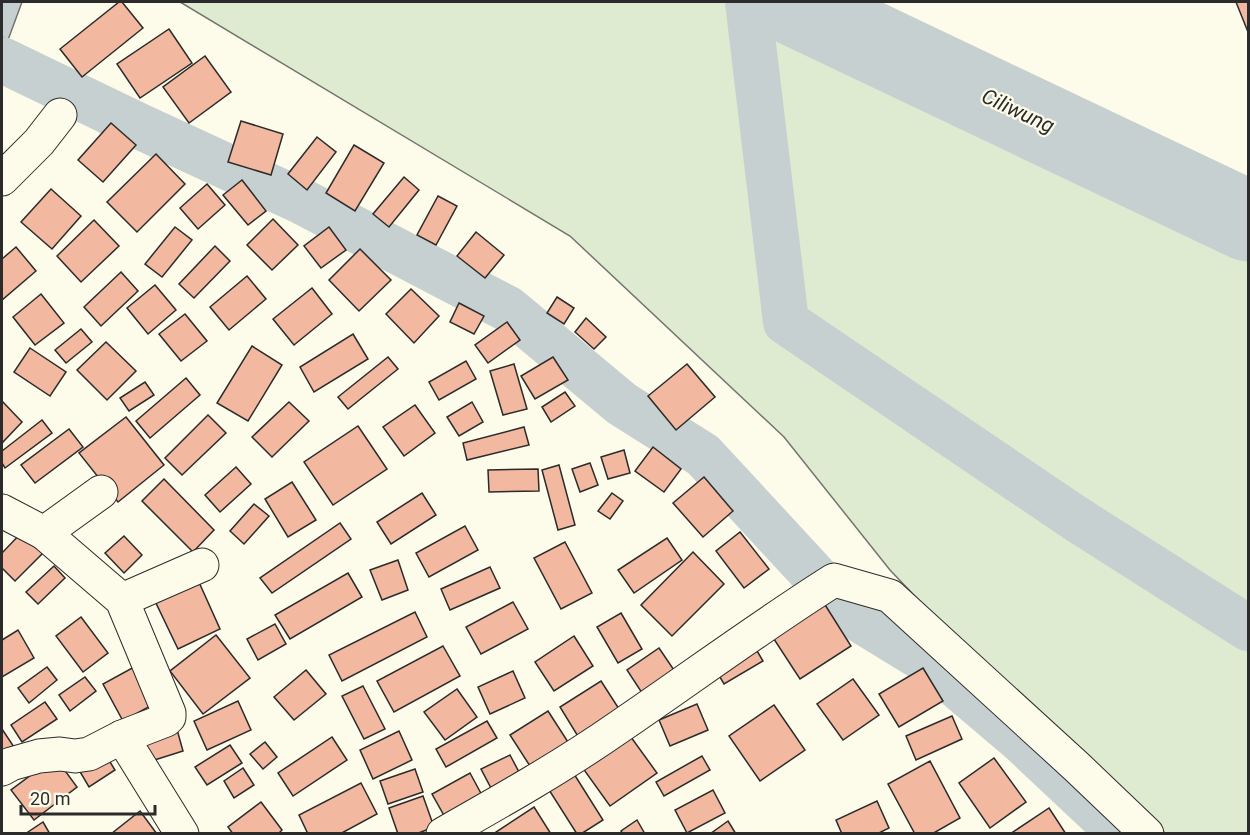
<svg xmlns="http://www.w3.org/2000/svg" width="1250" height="835" font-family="Roboto,sans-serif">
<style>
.green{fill:#deebd1;stroke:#74746e;stroke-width:1.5}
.water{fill:#c7d0d0;stroke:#74746e;stroke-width:1.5}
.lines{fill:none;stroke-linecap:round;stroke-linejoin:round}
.canal{stroke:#c7d0d0;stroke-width:46}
.river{stroke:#c7d0d0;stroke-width:81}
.building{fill:#f2b8a0;stroke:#2b2b2b;stroke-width:1.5}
.street-casing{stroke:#2b2b2b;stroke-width:35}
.street{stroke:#fdfbea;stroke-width:33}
.labels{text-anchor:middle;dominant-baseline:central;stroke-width:4.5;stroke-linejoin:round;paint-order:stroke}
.water-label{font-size:21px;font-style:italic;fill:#2b2b2b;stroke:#fdfbea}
</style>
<rect width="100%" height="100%" fill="#fdfbea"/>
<!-- green -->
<polygon class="green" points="180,2 787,2 1248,221 1248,833 1165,833 972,656 890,570 784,437 570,236"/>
<!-- water -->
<polygon class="water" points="2,2 22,2 8,40 2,37"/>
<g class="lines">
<!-- canal -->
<g class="canal">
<polyline points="748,2 786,322 1075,518 1248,628"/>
<polyline points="2,60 139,126 303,202 508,309 622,404 703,455 849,613 929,662 1022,741 1121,834"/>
</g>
<!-- river -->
<polyline class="river" points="787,2 1248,221"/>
</g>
<!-- building -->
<g class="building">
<polygon points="119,2 122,2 143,28 82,77 60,49"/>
<polygon points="1236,2 1248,2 1248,32"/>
<polygon points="169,29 192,63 140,98 117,64"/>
<polygon points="205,56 231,92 189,123 163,87"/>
<polygon points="241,121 283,134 271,175 228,162"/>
<polygon points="111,123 136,145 103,182 78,160"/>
<polygon points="317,137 336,152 307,190 288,174"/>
<polygon points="354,145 384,163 355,211 326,193"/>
<polygon points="156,154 185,184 137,232 107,202"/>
<polygon points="404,177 419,190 389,227 373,214"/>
<polygon points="242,180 266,211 248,225 223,195"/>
<polygon points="207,184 225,205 198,229 180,208"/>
<polygon points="51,189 81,216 52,249 21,222"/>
<polygon points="438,196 457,206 436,245 417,235"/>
<polygon points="273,219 298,245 272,270 247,245"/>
<polygon points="94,220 119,246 81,282 57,256"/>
<polygon points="175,227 192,240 162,277 145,264"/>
<polygon points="329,227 346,250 321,268 304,246"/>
<polygon points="476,232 504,255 485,278 457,256"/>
<polygon points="215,246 230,261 194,298 179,284"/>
<polygon points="16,247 36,271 2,300 2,259"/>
<polygon points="360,249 391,280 359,311 329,280"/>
<polygon points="121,272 138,291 101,326 84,307"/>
<polygon points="247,276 266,299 229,330 210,307"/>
<polygon points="155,285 176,310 148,334 127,308"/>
<polygon points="312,288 332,314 294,345 273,319"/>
<polygon points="411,289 439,316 414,343 386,314"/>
<polygon points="41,294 64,323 35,345 13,317"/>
<polygon points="557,297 574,308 564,324 547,313"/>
<polygon points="459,303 484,316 474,334 450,322"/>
<polygon points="185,314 207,341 181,361 159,334"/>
<polygon points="586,318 606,337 594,349 575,332"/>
<polygon points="507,322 520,340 488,363 475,345"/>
<polygon points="81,329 92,342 66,363 55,350"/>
<polygon points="353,334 368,359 314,392 300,367"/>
<polygon points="106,342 136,371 107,400 77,370"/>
<polygon points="252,346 282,365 248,421 217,403"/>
<polygon points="30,348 66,372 50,396 14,372"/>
<polygon points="388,357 398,369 348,409 338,397"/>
<polygon points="553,357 568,380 535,399 521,376"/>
<polygon points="466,361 476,379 439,400 429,382"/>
<polygon points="514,364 527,409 503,415 490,371"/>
<polygon points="687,364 715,397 676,430 648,396"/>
<polygon points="186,378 200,395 150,438 136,421"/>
<polygon points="145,382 154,395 129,411 120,398"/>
<polygon points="565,392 575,406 551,422 542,407"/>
<polygon points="2,401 22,422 2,443"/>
<polygon points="289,402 309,421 272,457 252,437"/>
<polygon points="472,402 483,422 459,436 447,417"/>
<polygon points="415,405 435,433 404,456 383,427"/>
<polygon points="208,415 226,433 182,475 165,458"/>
<polygon points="126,417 164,465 118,502 79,453"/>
<polygon points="42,420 52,433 5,468 2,463 2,451"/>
<polygon points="358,426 387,469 333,505 304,462"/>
<polygon points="524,427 529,445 467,460 463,443"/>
<polygon points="69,429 83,447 35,483 21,465"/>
<polygon points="653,447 681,469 664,492 635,471"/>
<polygon points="624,450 630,473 608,479 601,457"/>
<polygon points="590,463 598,485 580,492 572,469"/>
<polygon points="559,465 575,525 558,530 542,470"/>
<polygon points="236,467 251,484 220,512 205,495"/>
<polygon points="538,469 539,491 489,492 488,470"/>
<polygon points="704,477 733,511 703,537 673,503"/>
<polygon points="164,479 214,530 193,552 142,501"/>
<polygon points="292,482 316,520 288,537 265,499"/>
<polygon points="422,493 436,515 391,544 377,522"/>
<polygon points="612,493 623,501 610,519 598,511"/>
<polygon points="254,504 269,516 244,544 230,531"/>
<polygon points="340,523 351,539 272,593 260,578"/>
<polygon points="465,526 478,550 429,577 416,553"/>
<polygon points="23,531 44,552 15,581 2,568 2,553"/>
<polygon points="740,532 769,569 744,588 716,551"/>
<polygon points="124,536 142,555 124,573 105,553"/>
<polygon points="667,538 682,560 634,593 618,570"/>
<polygon points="565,542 592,593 561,609 534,558"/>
<polygon points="693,552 724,584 672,636 641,605"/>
<polygon points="398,560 408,590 382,600 370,570"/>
<polygon points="54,566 65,578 38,604 26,592"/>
<polygon points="490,567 500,588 450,610 441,589"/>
<polygon points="348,573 362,597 290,639 275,615"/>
<polygon points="198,580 220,629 178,649 155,601"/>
<polygon points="822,600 851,646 800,679 770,633"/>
<polygon points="513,602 528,629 481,654 466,627"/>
<polygon points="415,612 427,637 342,681 329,655"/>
<polygon points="621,613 642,649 618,663 597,627"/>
<polygon points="81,617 108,653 83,672 56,636"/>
<polygon points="275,624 286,644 258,660 247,639"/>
<polygon points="18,630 34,658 2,677 2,640"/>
<polygon points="216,635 250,678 203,714 170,671"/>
<polygon points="574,636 593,666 554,691 535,662"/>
<polygon points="753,644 763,661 724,684 714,667"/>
<polygon points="443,646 460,676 394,712 377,681"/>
<polygon points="659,648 676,673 644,696 627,670"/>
<polygon points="47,667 57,680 29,703 18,688"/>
<polygon points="134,667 154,704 123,721 103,684"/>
<polygon points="923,668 943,701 899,727 879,694"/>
<polygon points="306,670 326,694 294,720 274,697"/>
<polygon points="513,671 525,698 490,714 478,687"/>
<polygon points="85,677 96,691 70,711 59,695"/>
<polygon points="853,679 879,715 843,740 817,704"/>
<polygon points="601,681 621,712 579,738 560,707"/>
<polygon points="363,686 385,729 364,739 342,696"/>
<polygon points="457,689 477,717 445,740 424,712"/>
<polygon points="238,701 251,730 207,750 194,721"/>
<polygon points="45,702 57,719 22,742 11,725"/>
<polygon points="697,704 708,730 670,746 659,720"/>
<polygon points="774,705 805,750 760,781 729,736"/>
<polygon points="548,711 568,742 530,766 510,735"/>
<polygon points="952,716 962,739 916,760 906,736"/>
<polygon points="487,721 497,738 446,767 436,749"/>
<polygon points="176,726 183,751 145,763 138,737"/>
<polygon points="2,729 14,747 2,755"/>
<polygon points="399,731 412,760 373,779 360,750"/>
<polygon points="628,733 657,773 610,806 582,767"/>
<polygon points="332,737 347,760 293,796 278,773"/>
<polygon points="265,742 277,757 263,769 250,754"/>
<polygon points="230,745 242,763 207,785 195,767"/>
<polygon points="102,749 115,770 89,787 76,765"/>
<polygon points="510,755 520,774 491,788 481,769"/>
<polygon points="702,756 710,770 664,796 656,782"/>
<polygon points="55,757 77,787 34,820 11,790"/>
<polygon points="994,758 1026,802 990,828 959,783"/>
<polygon points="930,761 960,818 932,834 915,834 888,784"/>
<polygon points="569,766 603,820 581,834 577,834 544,782"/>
<polygon points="243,768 254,785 234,798 224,781"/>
<polygon points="415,769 423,792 388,804 380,781"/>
<polygon points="470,773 484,799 446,819 432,794"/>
<polygon points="361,783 377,814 340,834 308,834 299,815"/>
<polygon points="713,790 725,813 687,833 675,810"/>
<polygon points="423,796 434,827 416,834 398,834 389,808"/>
<polygon points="877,801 889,828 877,834 842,834 836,820"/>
<polygon points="261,802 282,830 278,834 233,834 228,827"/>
<polygon points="534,807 551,834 497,834 496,832"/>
<polygon points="1049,808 1066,834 1010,834"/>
<polygon points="140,811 157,834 111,834"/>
<polygon points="637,820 645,834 623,834 621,831"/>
<polygon points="728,821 736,834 710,834"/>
<polygon points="43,822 50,834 25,834"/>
</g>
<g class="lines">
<!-- street casing -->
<g class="street-casing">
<g id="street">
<polyline points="2,179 39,142 60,115"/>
<polyline points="2,511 44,533 122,600 169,713 169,717 166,720 122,737 89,754 75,756 60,754 39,756 11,764 2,769"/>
<polyline points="44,533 101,492"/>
<polyline points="122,600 202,565"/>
<polyline points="122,737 182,834"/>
<path d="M443 834C503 800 563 766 619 727 691 678 761 626 834 580L890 596 1078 768 1147 834"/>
</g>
</g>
<!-- street -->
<use href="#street" class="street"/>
</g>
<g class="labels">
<!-- water labels -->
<g class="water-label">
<text transform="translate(1018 111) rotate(25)">Ciliwung</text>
</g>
</g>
<!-- border -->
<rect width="1250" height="835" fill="none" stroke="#2b2b2b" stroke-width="6"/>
<!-- scale -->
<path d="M21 805v9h134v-9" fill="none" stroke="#2b2b2b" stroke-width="3"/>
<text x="30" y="805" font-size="18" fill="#2b2b2b" stroke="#fdfbea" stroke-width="4.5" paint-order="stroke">20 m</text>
</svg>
